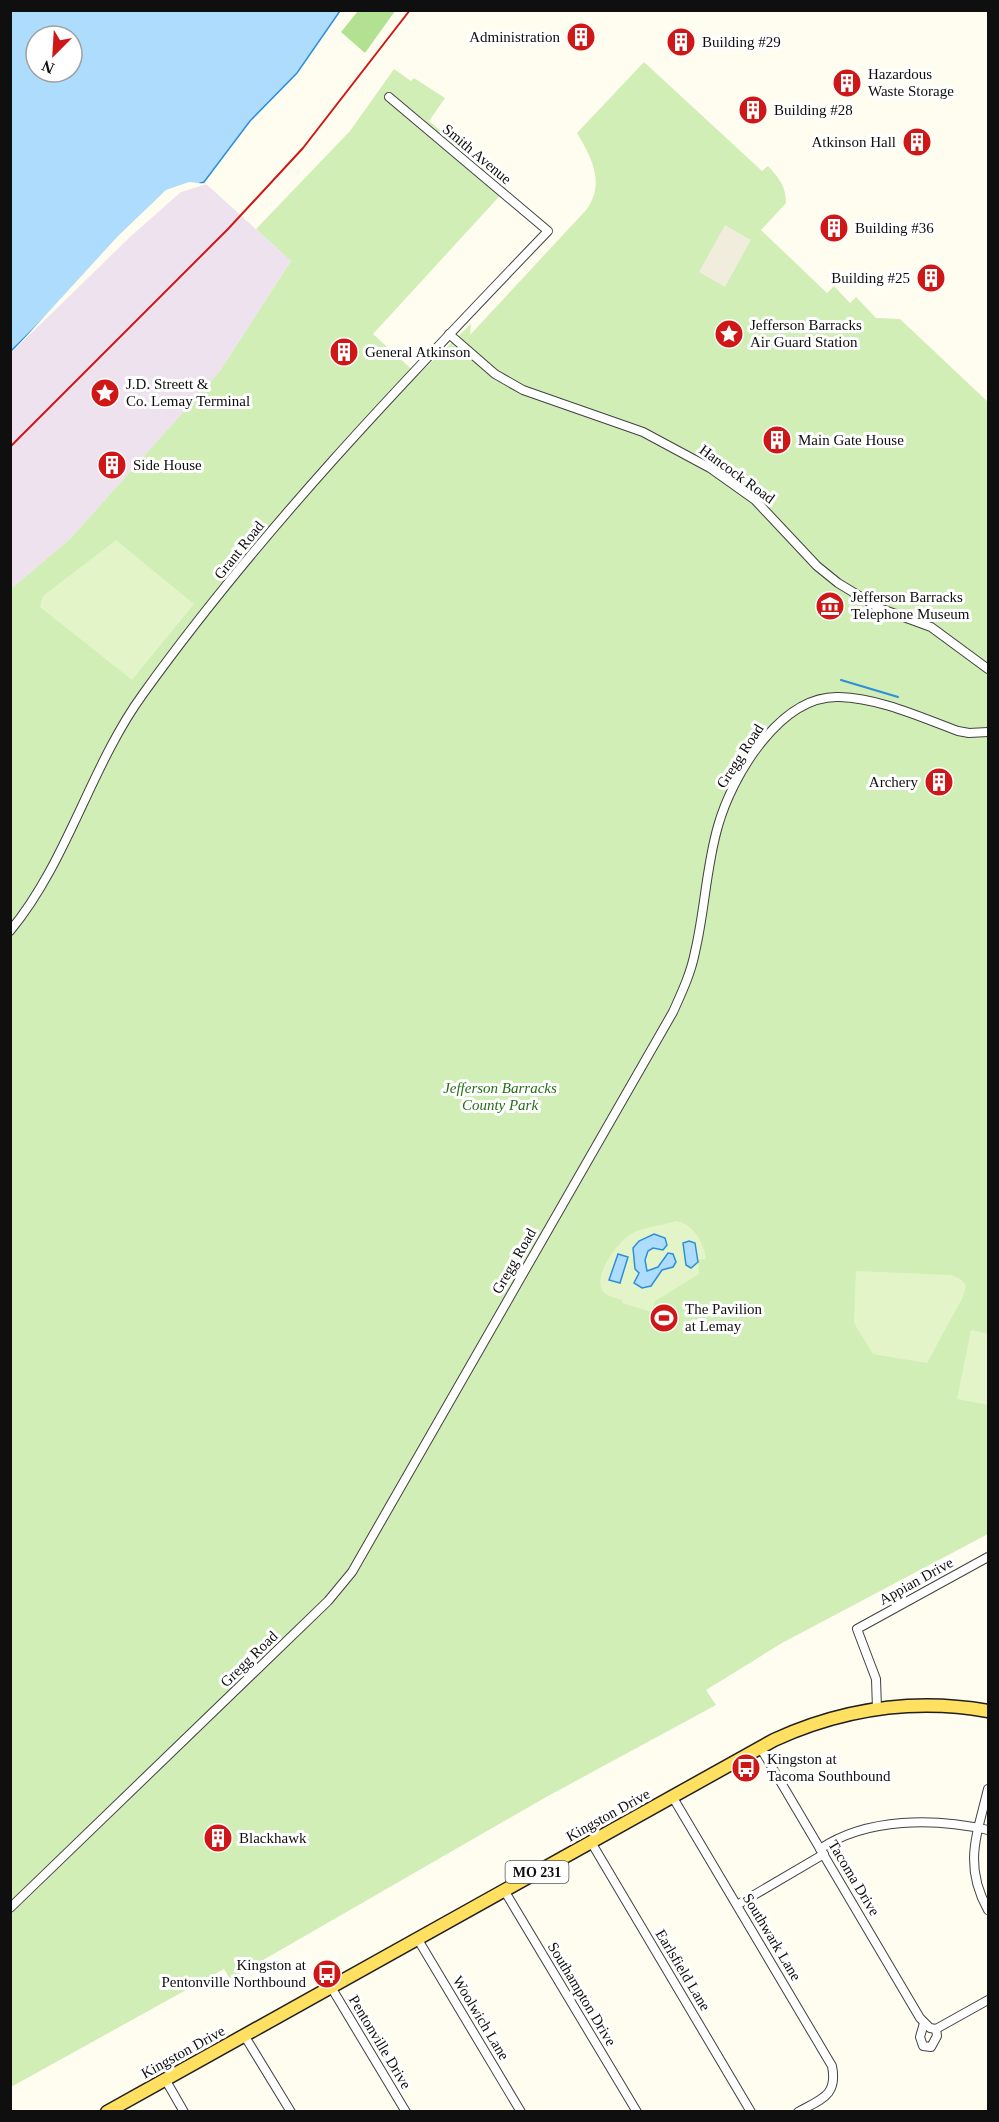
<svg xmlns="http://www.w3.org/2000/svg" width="999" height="2122" font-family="'Times New Roman',serif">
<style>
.industrial{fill:#ede2ee}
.green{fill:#d0eeb5}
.forest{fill:#b2e192}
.pitch{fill:#e3f5c8}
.plaza{fill:#f1eddd}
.water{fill:#aedcfd;stroke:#2d8edc;stroke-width:1.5;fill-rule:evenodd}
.pier{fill:#fffdf0}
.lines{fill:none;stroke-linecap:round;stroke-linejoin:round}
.stream{stroke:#2d8edc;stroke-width:2}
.street-casing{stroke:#424242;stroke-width:10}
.primary-casing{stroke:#202020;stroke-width:15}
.street{stroke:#fff;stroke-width:8}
.primary{stroke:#ffe060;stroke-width:12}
.rail{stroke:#cf1717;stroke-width:2}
.labels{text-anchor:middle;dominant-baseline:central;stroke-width:6;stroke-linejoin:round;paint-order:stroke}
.shield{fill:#fff;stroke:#575757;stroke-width:1.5}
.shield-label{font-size:14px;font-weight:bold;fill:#0f0f0f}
.poi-label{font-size:15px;fill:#0f0f0f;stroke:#fff;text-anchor:start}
.street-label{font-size:15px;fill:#0f0f0f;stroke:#fff}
.park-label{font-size:15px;font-style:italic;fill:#256e17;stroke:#fff}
</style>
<rect width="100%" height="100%" fill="#fffdf0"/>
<!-- industrial -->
<polygon class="industrial" points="204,182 291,261 220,371 71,538 11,589 11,351 128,235 179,190"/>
<!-- green -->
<path class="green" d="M644 62 762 171 768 166C779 178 786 186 786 203L761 230 827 293 834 286 850 303 856 297 876 318 900 319 988 402V1534L782 1643 706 1690 716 1705 548 1796 230 1979 224 1969 11 2087V589L71 538 220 371 291 261 256 229 350 131 394 69 411 81 414 78 445 98 429 121 507 188 373 334 418 375 471 324 470 335 587 209C605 183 592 158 577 133Z"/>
<!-- forest -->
<polygon class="forest" points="358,11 395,11 365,53 341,32"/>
<!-- pitch -->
<g class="pitch">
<polygon points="116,540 194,604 132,680 40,607 43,596"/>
<path d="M676 1221C694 1224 704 1244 706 1259L698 1260 699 1274 655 1301 652 1312 622 1303V1300C616 1298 605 1296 602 1290 594 1273 618 1242 631 1234 645 1226 661 1226 676 1221Z"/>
<polygon points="856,1271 952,1275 962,1280 966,1286 963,1297 927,1363 873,1354 854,1323"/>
<polygon points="971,1330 988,1334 988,1405 957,1399"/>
</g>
<!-- plaza -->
<polygon class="plaza" points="725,225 751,240 725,287 699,272"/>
<!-- water -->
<g class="water">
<path d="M11 11H340L297 73 250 121 204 182 179 190 128 235 11 351ZM36 36H72V72H36Z"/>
<polygon points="654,1234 665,1238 667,1245 663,1250 653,1248 648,1251 645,1260 647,1271 658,1267 668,1253 673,1254 676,1262 673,1267 662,1270 651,1286 642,1288 634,1283 639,1273 635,1269 633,1248 639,1241"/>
<polygon points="689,1241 695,1243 698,1262 691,1268 686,1265 683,1243"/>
<polygon points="618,1254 628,1257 620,1283 609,1280"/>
</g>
<!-- pier -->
<polygon class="pier" points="189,182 207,184 181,192 130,237 10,354 118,236 166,190"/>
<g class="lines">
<!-- stream -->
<polyline class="stream" points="841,680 898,697"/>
<!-- street casing -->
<g class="street-casing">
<g id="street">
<polyline points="449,334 495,374 523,390 643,432 710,468 755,500 817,566 838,583 879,608 931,627 988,669"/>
<path d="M10 931C68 861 90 767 143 694 263 527 407 378 548 231L389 97"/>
<polyline points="877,1709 876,1679 857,1629 988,1557"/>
<polyline points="760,1747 920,2018 930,2028 936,2029"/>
<path d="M988 1789C977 1835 963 1865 988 1910"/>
<path d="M672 1796 832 2066C838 2096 821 2099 798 2112"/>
<polyline points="591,1842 751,2112"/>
<path d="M820 1849C867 1817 936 1818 988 1830"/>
<polyline points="504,1890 637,2112"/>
<polyline points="737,1905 824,1854"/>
<path d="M10 1908 328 1601 352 1572 673 1012C682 992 691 973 695 952 705 910 706 867 718 826 732 776 780 695 839 697 879 698 920 717 958 731L969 733 988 732"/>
<polyline points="417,1938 521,2112"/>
<polyline points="331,1987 406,2112"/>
<polyline points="924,2023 920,2037 923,2046 931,2047 937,2036 936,2029"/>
<polyline points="936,2029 988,2000"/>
<polyline points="244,2035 291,2112"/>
<polyline points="165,2079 184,2112"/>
</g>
</g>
<!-- primary casing -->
<g class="primary-casing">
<path id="primary" d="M107 2112 774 1740C842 1709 914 1698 988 1711"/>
</g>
<!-- street -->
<use href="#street" class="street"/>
<!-- primary -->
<use href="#primary" class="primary"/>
<!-- rail -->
<polyline class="rail" points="10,447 228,229 303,148 410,10"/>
</g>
<!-- icons -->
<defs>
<g id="building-disc" transform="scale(1.5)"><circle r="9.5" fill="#cf1717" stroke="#fff"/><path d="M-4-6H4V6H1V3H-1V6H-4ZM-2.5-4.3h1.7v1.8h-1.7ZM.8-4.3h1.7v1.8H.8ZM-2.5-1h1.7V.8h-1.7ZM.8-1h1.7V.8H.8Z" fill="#fff"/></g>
<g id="sight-disc" transform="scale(1.5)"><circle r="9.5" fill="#cf1717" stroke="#fff"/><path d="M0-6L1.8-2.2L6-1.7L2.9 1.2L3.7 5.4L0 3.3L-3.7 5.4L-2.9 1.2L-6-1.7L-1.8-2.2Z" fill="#fff"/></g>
<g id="museum-disc" transform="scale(1.5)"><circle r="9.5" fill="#cf1717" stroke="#fff"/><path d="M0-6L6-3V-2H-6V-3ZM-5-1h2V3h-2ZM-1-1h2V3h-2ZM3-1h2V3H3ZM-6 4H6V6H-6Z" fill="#fff"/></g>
<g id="stadium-disc" transform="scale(1.5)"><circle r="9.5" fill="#cf1717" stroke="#fff"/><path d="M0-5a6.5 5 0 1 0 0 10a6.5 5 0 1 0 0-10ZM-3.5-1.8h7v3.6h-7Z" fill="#fff"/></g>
<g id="bus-disc" transform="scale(1.5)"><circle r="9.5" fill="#cf1717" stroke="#fff"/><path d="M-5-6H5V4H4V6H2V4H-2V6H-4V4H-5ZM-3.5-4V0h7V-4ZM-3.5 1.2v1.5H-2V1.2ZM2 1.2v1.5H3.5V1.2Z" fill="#fff"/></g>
</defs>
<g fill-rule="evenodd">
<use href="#building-disc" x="581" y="37"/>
<use href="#building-disc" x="681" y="42"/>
<use href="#building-disc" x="847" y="83"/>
<use href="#building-disc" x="753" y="110"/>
<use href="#building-disc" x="917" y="142"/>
<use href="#building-disc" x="834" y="228"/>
<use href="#building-disc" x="931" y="278"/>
<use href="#sight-disc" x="729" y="334"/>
<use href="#building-disc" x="344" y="352"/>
<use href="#sight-disc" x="105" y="393"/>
<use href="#building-disc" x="777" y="440"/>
<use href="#building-disc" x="112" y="465"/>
<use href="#museum-disc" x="830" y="606"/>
<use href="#building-disc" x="939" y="782"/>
<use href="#stadium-disc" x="664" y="1318"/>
<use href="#bus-disc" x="746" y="1768"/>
<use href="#building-disc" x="218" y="1838"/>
<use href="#bus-disc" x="327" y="1974"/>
</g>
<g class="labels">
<!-- shield labels -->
<rect class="shield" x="505.5" y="1861" width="63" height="22" rx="4.5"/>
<g class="shield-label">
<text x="537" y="1872">MO 231</text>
</g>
<!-- poi labels -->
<g class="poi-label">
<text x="560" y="37" text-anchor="end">Administration</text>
<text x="702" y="42">Building #29</text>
<text x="868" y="74">Hazardous<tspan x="868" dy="17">Waste Storage</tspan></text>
<text x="774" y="110">Building #28</text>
<text x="896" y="142" text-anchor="end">Atkinson Hall</text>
<text x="855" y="228">Building #36</text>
<text x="910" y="278" text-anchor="end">Building #25</text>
<text x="750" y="325">Jefferson Barracks<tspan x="750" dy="17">Air Guard Station</tspan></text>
<text x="365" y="352">General Atkinson</text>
<text x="126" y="384">J.D. Streett &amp;<tspan x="126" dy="17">Co. Lemay Terminal</tspan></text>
<text x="798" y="440">Main Gate House</text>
<text x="133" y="465">Side House</text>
<text x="851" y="597">Jefferson Barracks<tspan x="851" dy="17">Telephone Museum</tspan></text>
<text x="918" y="782" text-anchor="end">Archery</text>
<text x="685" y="1309">The Pavilion<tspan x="685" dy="17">at Lemay</tspan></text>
<text x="767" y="1759">Kingston at<tspan x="767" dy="17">Tacoma Southbound</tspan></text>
<text x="239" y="1838">Blackhawk</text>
<text x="306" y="1965" text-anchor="end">Kingston at<tspan x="306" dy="17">Pentonville Northbound</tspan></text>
</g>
<!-- street labels -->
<g class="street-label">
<text transform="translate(477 154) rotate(40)">Smith Avenue</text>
<text transform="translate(737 474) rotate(36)">Hancock Road</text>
<text transform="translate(239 550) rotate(-51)">Grant Road</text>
<text transform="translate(740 756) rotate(-57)">Gregg Road</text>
<text transform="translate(514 1261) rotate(-60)">Gregg Road</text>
<text transform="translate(916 1581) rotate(-29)">Appian Drive</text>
<text transform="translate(249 1659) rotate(-44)">Gregg Road</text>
<text transform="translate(608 1815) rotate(-29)">Kingston Drive</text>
<text transform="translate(854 1878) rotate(59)">Tacoma Drive</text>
<text transform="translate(772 1937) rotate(59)">Southwark Lane</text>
<text transform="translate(683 1970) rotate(59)">Earlsfield Lane</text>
<text transform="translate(582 1994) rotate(59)">Southampton Drive</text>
<text transform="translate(481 2018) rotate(59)">Woolwich Lane</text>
<text transform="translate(380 2042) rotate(59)">Pentonville Drive</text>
<text transform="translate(183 2052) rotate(-29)">Kingston Drive</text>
</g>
<!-- park labels -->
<g class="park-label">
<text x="500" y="1088">Jefferson Barracks<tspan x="500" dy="17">County Park</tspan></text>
</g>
</g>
<!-- border -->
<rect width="999" height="2122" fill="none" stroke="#0f0f0f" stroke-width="24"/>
<!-- north arrow -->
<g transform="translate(54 54) rotate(204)"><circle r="28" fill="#ffffff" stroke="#9f9f9f" stroke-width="1.5"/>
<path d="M0-4.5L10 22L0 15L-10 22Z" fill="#cf1717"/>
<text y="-9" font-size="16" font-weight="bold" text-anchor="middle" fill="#0f0f0f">N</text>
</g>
</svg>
